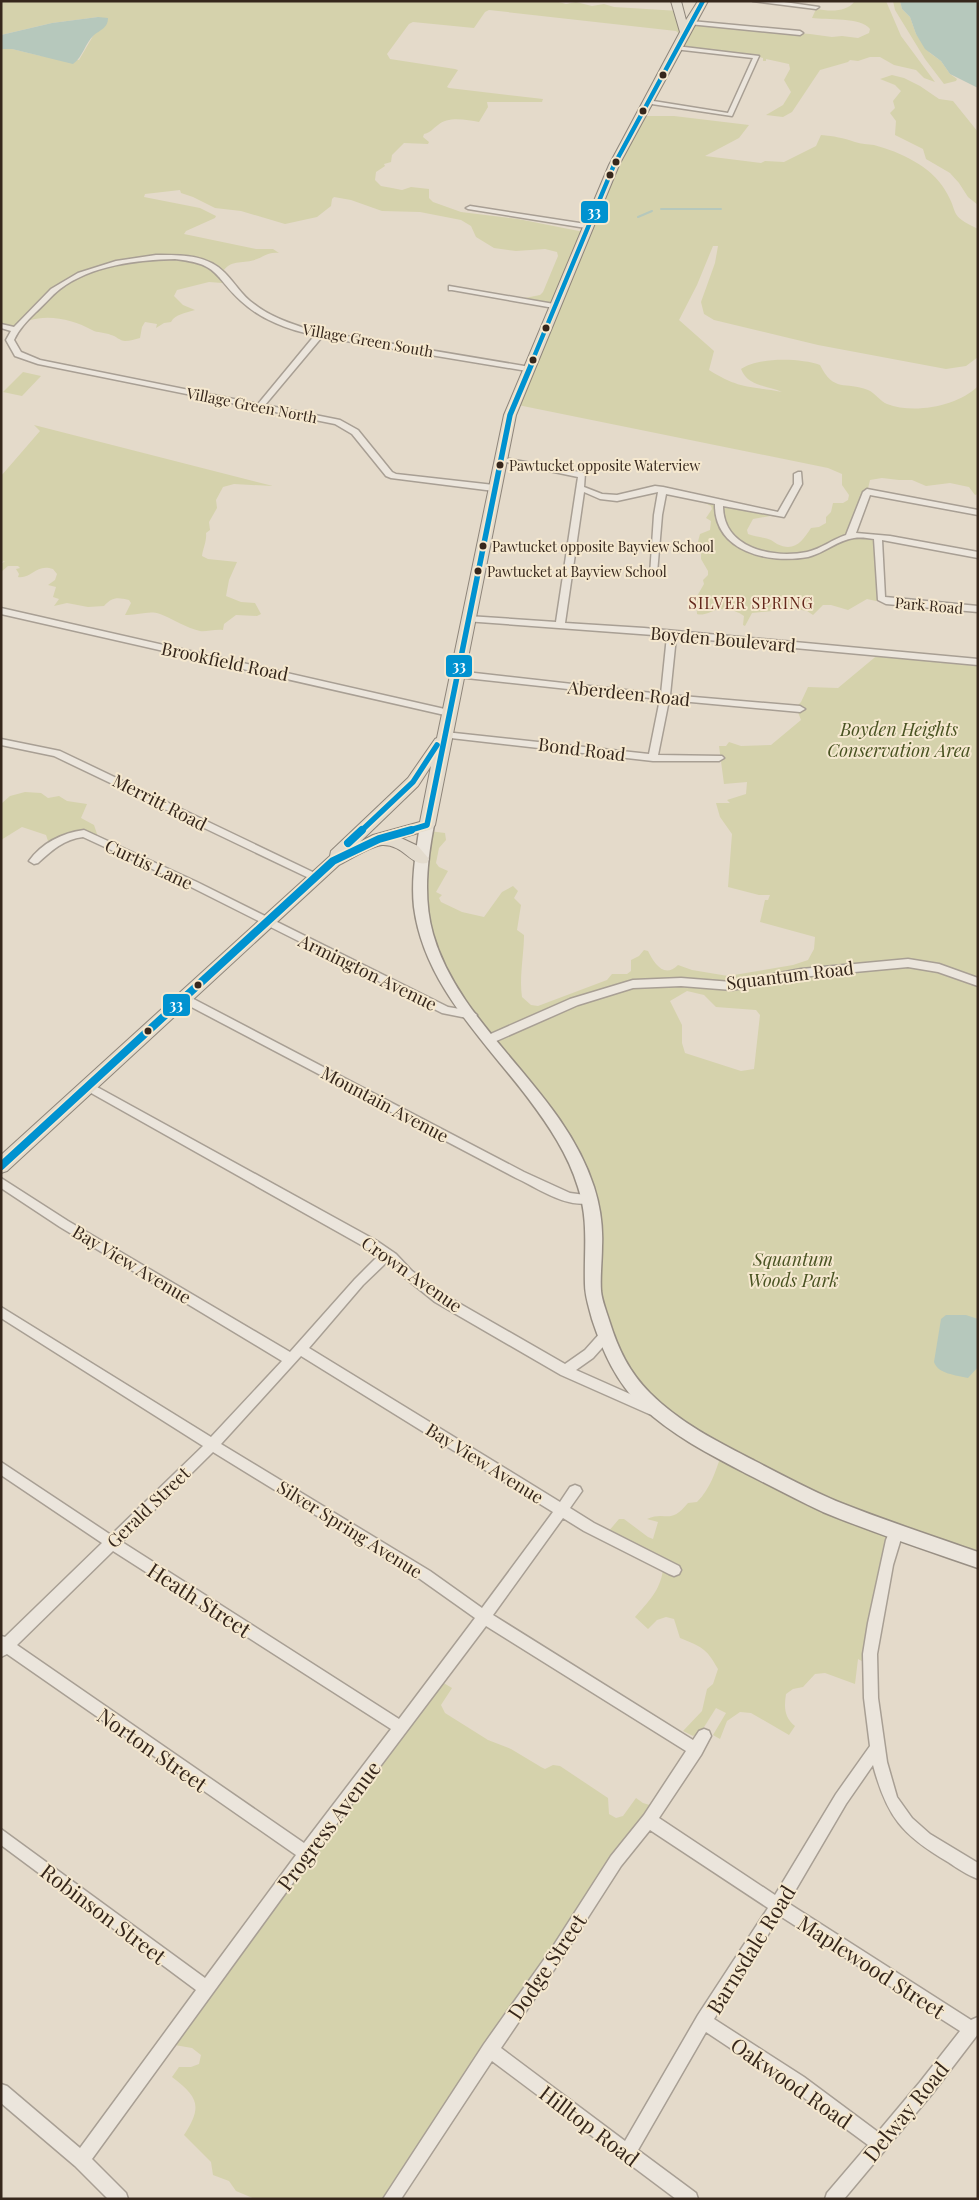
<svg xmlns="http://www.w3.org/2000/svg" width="979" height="2200" font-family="'Playfair Display',serif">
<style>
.green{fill:#d5d2ac;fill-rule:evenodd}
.water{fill:#b6c8bc}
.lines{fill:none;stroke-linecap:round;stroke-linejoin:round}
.stream{stroke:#b6c8bc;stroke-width:2}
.minor-casing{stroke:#a89f94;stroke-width:3}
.secondary-casing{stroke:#988f84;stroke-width:3}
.primary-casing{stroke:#8e857a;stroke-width:2}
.minor{fill:#ebe5dc;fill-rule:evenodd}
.secondary{fill:#ebe5dc;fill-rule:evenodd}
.primary{fill:#e3dbcd;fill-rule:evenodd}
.bus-1-far2-casing{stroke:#f5e8cf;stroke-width:7}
.bus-1-far1-casing{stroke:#f5e8cf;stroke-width:9}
.bus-1-casing{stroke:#f5e8cf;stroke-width:11}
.bus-1-far2{stroke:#0092d0;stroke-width:4.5}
.bus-1-far1{stroke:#0092d0;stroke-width:5.5}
.bus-1{stroke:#0092d0;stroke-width:8}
.bus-dot{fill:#36271c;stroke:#f5e8cf;stroke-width:2}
.labels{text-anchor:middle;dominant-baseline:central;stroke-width:4;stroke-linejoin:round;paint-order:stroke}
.far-bus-label{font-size:14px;fill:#36271c;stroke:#f5e8cf;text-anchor:start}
.far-street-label{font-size:15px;fill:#36271c;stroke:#f5e8cf}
.far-neighbourhood-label{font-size:16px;letter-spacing:1px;fill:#63271b;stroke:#f5e8cf}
.street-label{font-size:18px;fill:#36271c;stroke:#f5e8cf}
.park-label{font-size:18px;font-style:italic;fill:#495322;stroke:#f5e8cf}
.near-street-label{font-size:21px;fill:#36271c;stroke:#f5e8cf}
.line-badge{stroke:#f5e8cf;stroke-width:2}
.badge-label{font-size:14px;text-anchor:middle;font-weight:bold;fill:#fff}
</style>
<rect width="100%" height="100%" fill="#e4daca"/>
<!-- green -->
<g class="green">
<path d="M1 1H555L566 4 576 2 592 6 604 4 614 7 679 11 689 24 810 34 832 37 842 36 858 38 869 33 870 29C862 17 826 20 812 18L816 9C829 11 846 13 855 1H886L901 36 935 82 924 78 916 70 894 65 880 57H870L858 61 850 60 848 62 820 70 792 112 783 117 766 115 783 105 791 92 784 80 790 69 789 64 766 59V61H763V58L759 57 676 48 682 36 676 31 489 10 485 12 474 28 413 22 409 24 387 54 390 59 455 69 458 70 447 87 449 88 543 99 542 102H487L488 107 479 122C467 120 448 116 438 125 432 129 432 132 424 134L423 137 429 142 428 144 404 143 392 155 391 162 384 164 385 166 376 172 375 180 381 186 392 188 402 190 411 187 429 189V198L433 202 461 212 518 219 584 232 640 116H674L749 125 739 138 705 156 761 163 765 161 784 162 816 146 821 135C834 136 843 138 855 142 861 144 868 144 874 145 900 152 931 166 945 190 960 214 947 214 978 229V357L966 366 946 369 818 345 714 320 704 314 701 302 715 263 718 246H713L697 285 679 320 714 351 709 370C739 389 749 386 782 392 767 385 748 387 741 369 757 357 801 358 820 365 834 393 845 381 868 390 875 393 880 401 887 404 913 414 957 407 978 386V494L975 495 969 487 950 483 926 486 912 480H899L882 478 870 480 867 493 852 531 878 537 881 598 876 601 867 599 848 610 831 605H823L813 615 807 611 784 607 773 611 752 613 745 626 743 625 744 616C738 611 724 607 716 610 709 612 704 616 697 614L696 598 704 584 703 580 708 575V571L701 559V554L696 549 700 534 710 530 711 521 706 518 712 509 711 506 705 503V499L741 503 782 513 788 506 782 517 770 516 753 519 747 530 748 534C755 537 764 537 771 540 773 541 775 543 777 544 795 553 803 540 811 528L819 527 826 523V517L831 512 833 503H843L848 500 849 495 842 485V474L828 468 513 404 554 307 520 299 540 295 543 292 558 256 557 252 545 249 516 251 494 248 476 237 471 226 461 220 420 212 382 211 351 200 334 197 332 199 331 206 317 217 285 224 241 211 215 208 193 197 181 193 180 190 145 194 144 197 200 208 216 216 215 218 186 231 184 234 256 249H273L279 253C268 252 265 256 257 259 245 264 232 259 224 270L232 280 222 283 209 282 177 290 174 296 183 305 195 310C186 313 175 314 171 322L164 323 156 328 157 324 145 322 142 327 140 338C135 339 130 341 125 341 120 341 116 336 111 335 105 332 97 333 92 330 69 317 35 311 13 329L1 327V49H12L41 56 79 60 93 36 98 17 52 23 1 35Z"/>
<polygon points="893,1 900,1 902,9 910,17 916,34 930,53 941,61 950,74 957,79 956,81 944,84 925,59 895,10"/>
<polygon points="892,75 904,78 920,86 939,99 953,101 978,132 978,205 968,197 959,183 950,173 926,159 923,149 895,135 896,121 890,113 895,108 893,101 901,91 895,85 880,79"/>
<polygon points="23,372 41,376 22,396 3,392"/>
<path d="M34 425 273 486 234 484 223 487 216 500 217 508 209 522 210 530 206 533C207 541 203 548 202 556L208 559 237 562 229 580 226 596 241 602 255 603 261 614 257 616 236 615 224 624 223 630C215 629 205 632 200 631 186 628 173 619 160 614 148 610 137 616 125 615L131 603 129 600C117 597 112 597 104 606L88 607 67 603 54 606 59 599 53 597 56 587 48 585 55 580 57 574 53 569C36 563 32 579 18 577L19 574 16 569 20 568 18 566H8L1 572V564L5 561 1 562V476L40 431Z"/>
<path d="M880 653 978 661V1561L896 1534 869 1665 858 1659 855 1684 825 1673 815 1674 803 1687 793 1689 786 1694C784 1707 784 1717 795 1726L789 1735 751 1713 740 1712 727 1721 720 1739 713 1735 726 1713 716 1708 701 1732 693 1736 683 1731 702 1711 707 1689 713 1684 718 1669C706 1647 701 1647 680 1638L674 1619 666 1617 657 1620 648 1629 635 1617C648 1602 660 1591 663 1570L608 1532 619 1519H624L648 1537 653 1539 658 1522 647 1519C667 1510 669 1526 688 1503L697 1502C711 1488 715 1472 722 1453L666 1422 599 1326 580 1169 493 1044 428 942 423 857 429 831 445 833 446 840 439 848 436 863 439 867 448 871 436 892 442 895 439 898 441 902 462 912 484 917 502 892 513 886 518 891 514 898 521 905 517 930 524 935C524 954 519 978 522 997L531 1005 538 1006 607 980 612 974H627L631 971V960L639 956 644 950 648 951C654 963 664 979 678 965L692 970 728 976 793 965 808 960 814 949 815 937 760 922 765 900H768L770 895H759L728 887 732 834 720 817 716 803H730L727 800 746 794 747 782 724 784 719 746H726L729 742 741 746 771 745 801 720 796 707 801 702 808 687 838 688ZM687 991 704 995 716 1007 756 1010 760 1015 754 1069 741 1071 685 1053 682 1043V1025L670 1001Z"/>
<polygon points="25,792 41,793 48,798 59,796 67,801 87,804 81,818 94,825 98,837 80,832 55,843 48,841 46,835 22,827 1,840 1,804 10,796"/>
<path d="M437 1679 452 1688 441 1705 445 1713 488 1740 511 1749 541 1767 545 1769 553 1765 560 1766 608 1798 609 1814 616 1818 623 1816 636 1798 643 1803 653 1806 393 2199H255L236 2191 229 2181 213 2175 211 2162 184 2135C203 2106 198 2097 172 2077L179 2067H191L199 2064 201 2055 192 2048 169 2044Z"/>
</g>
<!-- water -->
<g class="water">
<polygon points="900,1 978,1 978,88 950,74 941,61 925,49 916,34 910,17 902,9"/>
<path d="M98 17 108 18C108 28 100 30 94 35 85 43 83 57 73 64L12 49H1V35L52 23Z"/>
<path d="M946 1315H966L978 1319V1367L968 1378C956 1375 938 1374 934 1362L941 1319Z"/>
</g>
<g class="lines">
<!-- stream -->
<g class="stream">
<polyline points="661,209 721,209"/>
<polyline points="638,217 652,211"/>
</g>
<!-- minor casing -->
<g class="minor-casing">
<g id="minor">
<polygon points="753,1 777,1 819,7 816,9"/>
<polygon points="691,21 800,31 803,33 800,35 689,24 689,22"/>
<polygon points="676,46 759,56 732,116 645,103 645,101 647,100 728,113 753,58 674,49 673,48"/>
<polygon points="470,206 586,224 590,226 586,228 468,209 466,208"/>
<path d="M156 255C180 255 207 254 225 273 235 283 242 296 254 304 270 317 290 323 310 330L530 367V371H527L322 337 265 405 340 420 358 430 392 472 396 474 494 485 498 488 494 491 391 478 386 476 352 434 335 424 38 364 15 356 6 340 11 331 1 328V324L14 327 51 289 78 273 116 261ZM175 259C220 264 213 275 241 301 260 319 290 331 315 335L258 404 40 360 21 352 14 340C19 329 27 321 35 313 44 305 51 296 60 289 92 265 137 260 175 259Z"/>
<polygon points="449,286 554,304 558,306 554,308 452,290 449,290"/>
<path d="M498 457 585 473 584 487 602 494 617 495 655 486 663 487 778 512 794 484V474L798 472H801L802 484 784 517 723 506C723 548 772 559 807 552 821 549 833 539 846 535L863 492 867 489 978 510V515L870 495 856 533 890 536 978 552V558L882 540 885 597 978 606V612L886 604 878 600 874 539C867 538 861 537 854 538 838 540 824 553 808 557 769 564 714 552 715 504L666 494 662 515 657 573 656 575H650L654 515 658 492 617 501 600 499 584 492 565 623 644 628 978 659V665L676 637 670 695 800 706 805 709 800 712 669 700 658 755 722 756 724 758 719 761H653L442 737 440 735 445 732 649 754 660 699 457 677 452 674 457 671 661 694 667 636 465 621V617L468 616 556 622 578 477 501 461H498Z"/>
<polygon points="1,608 449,710 454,713 449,716 1,614"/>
<polygon points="1,739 60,751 319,875 320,877 319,879 311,879 54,756 1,745"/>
<path d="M84 830 197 882 448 1007 472 1011 477 1015 472 1019 442 1013 189 886 83 837C64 839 51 851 38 863L34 864 29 861C42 843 62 833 84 830Z"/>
<polygon points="908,959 939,964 978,978 978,986 938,972 908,967 801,977 732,990 681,986 633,988 578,1005 494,1042 486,1042 485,1039 486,1036 570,999 633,980 681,978 732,982 801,969"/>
<path d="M184 994 524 1172 570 1193 593 1196 595 1199 593 1202C568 1210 538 1188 516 1178L180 1001 179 998Z"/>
<path d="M88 1082 377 1241 396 1254 412 1271 443 1294 565 1364 585 1350 602 1331 606 1330 610 1331 612 1335 610 1339 593 1358 576 1370 657 1406 659 1410 657 1414 653 1415 649 1414 561 1375 435 1302 404 1277 388 1261 363 1285 309 1348 560 1502 570 1487 575 1485 580 1487 582 1491 570 1508 594 1523 679 1566 681 1570 679 1574 674 1576 669 1574 584 1531 563 1518 493 1615 693 1740 699 1731 704 1729 709 1731 711 1736 701 1755 659 1818 775 1895 836 1794 870 1746 864 1698 863 1654 868 1623 886 1540 891 1528 896 1526 901 1528 903 1532 893 1565 877 1654 878 1698 887 1762 897 1797 912 1818 930 1834 978 1863V1879C967 1875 957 1868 948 1862 902 1835 887 1817 873 1765L846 1804 788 1903 971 2020 978 2017V2034L932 2094 844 2199H825L827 2193 868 2145 792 2089 706 2032 638 2150 696 2193 698 2199H676L492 2061 401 2199H383L484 2044 550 1951 611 1856 644 1815 686 1751 486 1626 311 1858 92 2159 126 2193 128 2199H108L75 2166 1 2103V2084L7 2086 80 2148 196 1990 1 1845V1829L205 1978 296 1855 7 1654 1 1657V1636L5 1637 102 1543 1 1475V1462L111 1535 203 1446 1 1318V1307L211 1437 282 1361 60 1227 1 1188V1178L68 1221 290 1352 355 1279 379 1255 84 1089 82 1086ZM301 1356 553 1512 482 1608 430 1571 221 1444ZM213 1452 420 1579 475 1618 399 1719 122 1542ZM113 1551 391 1729 304 1843 17 1645ZM650 1830 768 1908 698 2015 625 2141 501 2048 560 1961 621 1866ZM780 1916 960 2031 920 2082 878 2132 804 2077 714 2019Z"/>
</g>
</g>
<!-- secondary casing -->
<g class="secondary-casing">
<path id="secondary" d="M427 821 434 825C427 861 423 899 433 934 460 1029 563 1089 594 1187 600 1206 603 1226 602 1246 602 1261 600 1276 601 1291 602 1301 606 1310 609 1320 618 1349 629 1372 650 1393 680 1423 718 1442 755 1461 782 1475 808 1489 836 1501 883 1520 930 1535 978 1552V1568C926 1550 874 1533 823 1512 797 1500 771 1486 745 1473 709 1454 672 1435 642 1407 616 1382 603 1352 592 1319 589 1307 585 1296 585 1284 584 1249 589 1221 578 1187 568 1154 549 1126 528 1098 483 1039 424 984 414 907 411 880 416 851 420 825Z"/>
</g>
<!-- primary casing -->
<g class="primary-casing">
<path id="primary" d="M671 1H681L686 20 698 1H708L619 165 516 415 435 825 432 829 401 838 418 846 429 859 427 863C411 867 404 844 382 845 371 846 349 860 339 865L7 1171 1 1173V1155L330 856 331 851 408 778 435 739 437 738 504 415 609 165 680 32ZM431 766 420 822 373 835 360 842 418 786Z"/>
</g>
<!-- minor -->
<use href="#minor" class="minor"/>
<!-- secondary -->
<use href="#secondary" class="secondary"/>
<!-- primary -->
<use href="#primary" class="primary"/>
<!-- bus-1-far2 casing -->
<g class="bus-1-far2-casing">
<polyline id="bus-1-far2" points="531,364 614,165 703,1"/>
</g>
<!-- bus-1-far1 casing -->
<g class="bus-1-far1-casing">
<g id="bus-1-far1">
<polyline points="361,831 413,782 437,745"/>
<polyline points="407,831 427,825 510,415 532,363"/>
</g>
</g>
<!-- bus-1 casing -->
<g class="bus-1-casing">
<g id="bus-1">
<polyline points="348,843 362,830"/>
<polyline points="1,1166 333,861 379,839 411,830"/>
</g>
</g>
<!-- bus-1-far2 -->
<use href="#bus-1-far2" class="bus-1-far2"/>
<!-- bus-1-far1 -->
<use href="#bus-1-far1" class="bus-1-far1"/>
<!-- bus-1 -->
<use href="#bus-1" class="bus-1"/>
</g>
<!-- markers -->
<g class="bus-dot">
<circle cx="663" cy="75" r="4.5"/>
<circle cx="643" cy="111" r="4.5"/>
<circle cx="616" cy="162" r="4.5"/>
<circle cx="610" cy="175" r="4.5"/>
<circle cx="546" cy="328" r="4.5"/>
<circle cx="533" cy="360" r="4.5"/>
<circle cx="500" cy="465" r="4.5"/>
<circle cx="483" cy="546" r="4.5"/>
<circle cx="478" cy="571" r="4.5"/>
<circle cx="198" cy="985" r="4.5"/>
<circle cx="148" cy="1031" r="4.5"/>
</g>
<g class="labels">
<!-- far-bus labels -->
<g class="far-bus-label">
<text x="509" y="465">Pawtucket opposite Waterview</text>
<text x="492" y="546">Pawtucket opposite Bayview School</text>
<text x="487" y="571">Pawtucket at Bayview School</text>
</g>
<!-- far-street labels -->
<g class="far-street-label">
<text transform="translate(368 340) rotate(10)">Village Green South</text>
<text transform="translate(252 405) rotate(11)">Village Green North</text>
<text transform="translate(929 605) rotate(5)">Park Road</text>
</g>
<!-- far-neighbourhood labels -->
<g class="far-neighbourhood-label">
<text x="751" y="602">SILVER SPRING</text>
</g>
<!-- street labels -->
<g class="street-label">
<text transform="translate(723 639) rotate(5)">Boyden Boulevard</text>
<text transform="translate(225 661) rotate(12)">Brookfield Road</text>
<text transform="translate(629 693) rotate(6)">Aberdeen Road</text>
<text transform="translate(582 749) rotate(7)">Bond Road</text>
<text transform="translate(160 802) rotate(27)">Merritt Road</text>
<text transform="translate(149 864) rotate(25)">Curtis Lane</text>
<text transform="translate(368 972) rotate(26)">Armington Avenue</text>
<text transform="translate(790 975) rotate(-7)">Squantum Road</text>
<text transform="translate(385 1104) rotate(28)">Mountain Avenue</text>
<text transform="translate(132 1264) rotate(31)">Bay View Avenue</text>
<text transform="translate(412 1274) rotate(35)">Crown Avenue</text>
<text transform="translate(485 1463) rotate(32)">Bay View Avenue</text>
<text transform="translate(148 1507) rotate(-44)">Gerald Street</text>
<text transform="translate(350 1529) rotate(32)">Silver Spring Avenue</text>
</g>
<!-- park labels -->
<g class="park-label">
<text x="899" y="729">Boyden Heights<tspan x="899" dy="21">Conservation Area</tspan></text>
<text x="793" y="1259">Squantum<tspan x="793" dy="21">Woods Park</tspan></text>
</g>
<!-- near-street labels -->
<g class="near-street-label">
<text transform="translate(200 1599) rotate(33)">Heath Street</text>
<text transform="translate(153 1749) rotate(35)">Norton Street</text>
<text transform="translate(328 1825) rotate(-53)">Progress Avenue</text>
<text transform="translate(104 1913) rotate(37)">Robinson Street</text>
<text transform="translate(750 1949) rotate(-58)">Barnsdale Road</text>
<text transform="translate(546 1966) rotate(-56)">Dodge Street</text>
<text transform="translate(872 1966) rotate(33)">Maplewood Street</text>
<text transform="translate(792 2082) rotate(35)">Oakwood Road</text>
<text transform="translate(905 2111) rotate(-51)">Delway Road</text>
<text transform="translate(590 2125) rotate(37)">Hilltop Road</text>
</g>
</g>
<g class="line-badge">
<rect x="580" y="200" width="29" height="24" rx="5" fill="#0092d0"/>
<rect x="445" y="654" width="28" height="24" rx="5" fill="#0092d0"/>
<rect x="162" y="993" width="29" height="24" rx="5" fill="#0092d0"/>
</g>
<g class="badge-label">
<text x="594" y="217">33</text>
<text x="459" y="671">33</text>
<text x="176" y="1010">33</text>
</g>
<!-- border -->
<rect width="979" height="2200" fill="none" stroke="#36271c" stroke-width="5"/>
</svg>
